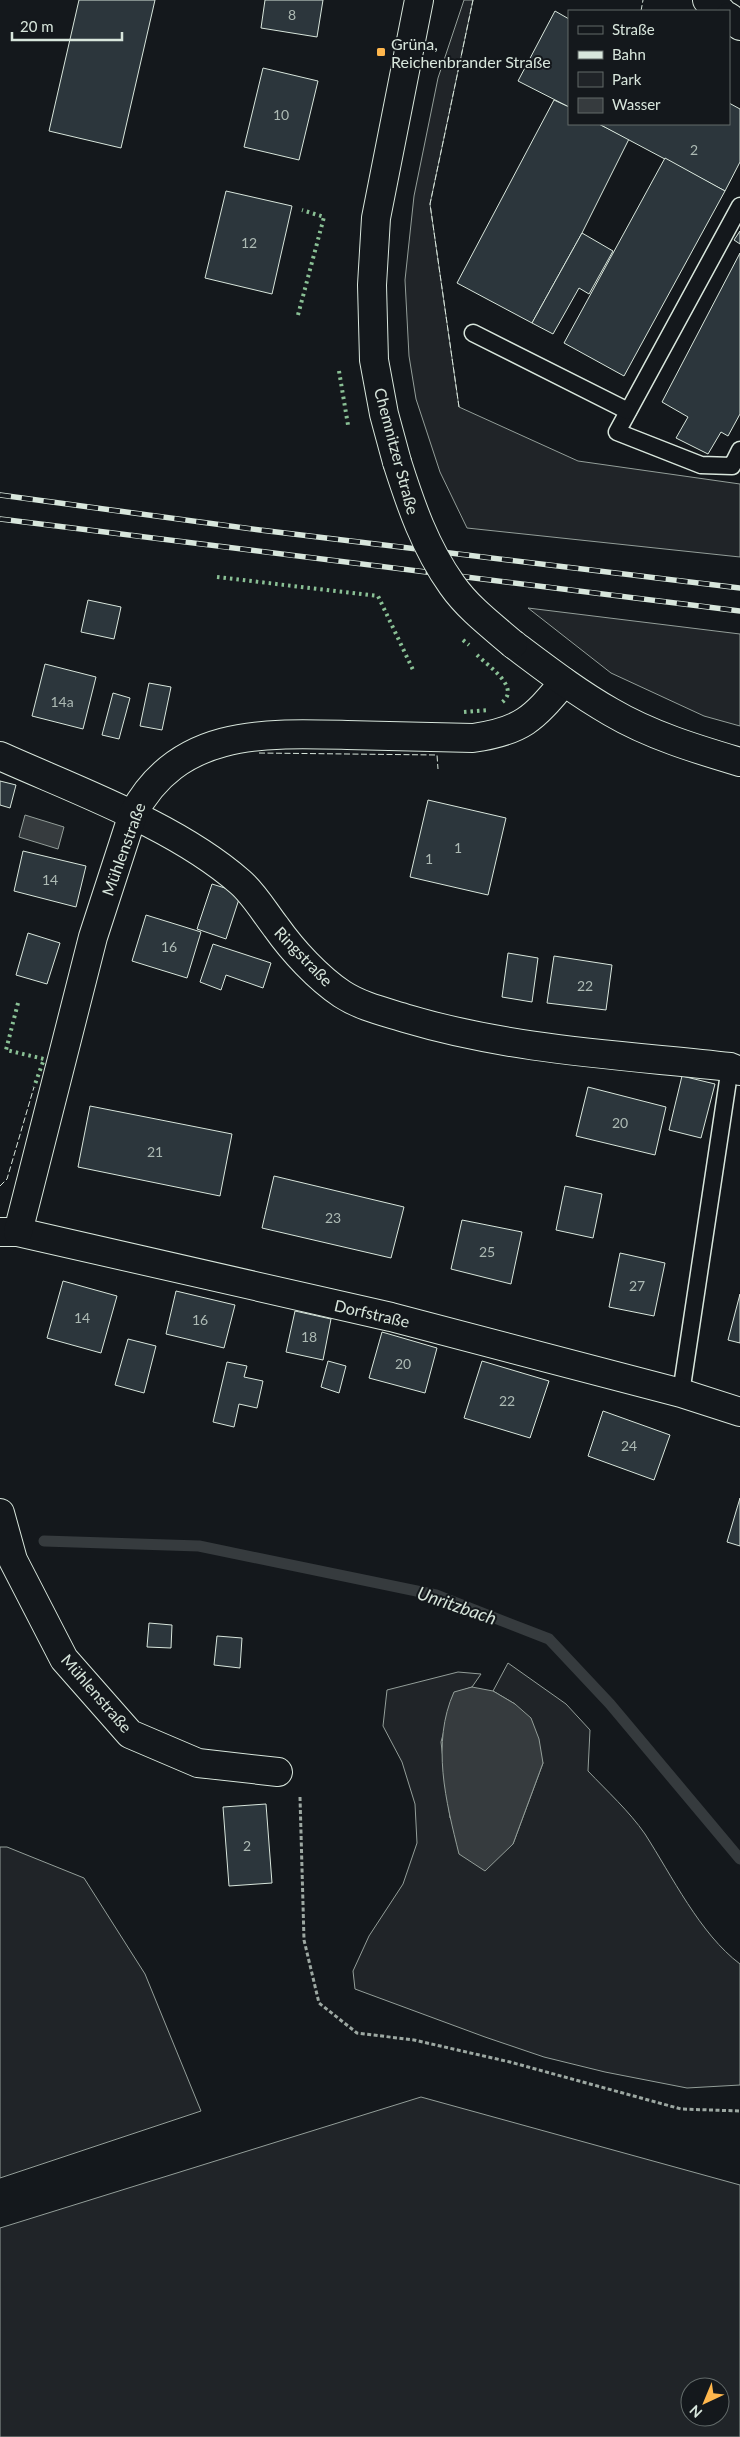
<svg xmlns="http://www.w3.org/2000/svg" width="740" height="2437" font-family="Lato,sans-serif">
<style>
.green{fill:#202428;stroke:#939e99;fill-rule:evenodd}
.water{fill:#363b3e;stroke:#939e99}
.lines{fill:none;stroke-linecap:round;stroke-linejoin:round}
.stream{stroke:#363b3e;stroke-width:11}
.building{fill:#2c363c;stroke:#d8e6dc}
.lane-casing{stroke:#d8e6dc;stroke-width:19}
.street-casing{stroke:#d8e6dc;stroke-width:30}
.secondary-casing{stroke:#d8e6dc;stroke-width:30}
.path{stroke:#9da8a2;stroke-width:3;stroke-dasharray:4 2.5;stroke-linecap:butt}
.lane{stroke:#14181c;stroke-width:16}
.street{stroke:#14181c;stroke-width:28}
.secondary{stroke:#14181c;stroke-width:28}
.rail-casing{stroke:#d8e6dc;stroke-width:5.5}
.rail{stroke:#14181c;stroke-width:4;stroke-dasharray:11;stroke-linecap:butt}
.secondary-bridge-casing{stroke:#d8e6dc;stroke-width:30;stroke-linecap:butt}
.secondary-bridge{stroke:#14181c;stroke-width:28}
.hedge{stroke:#8ac095;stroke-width:4;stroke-dasharray:2.5 4;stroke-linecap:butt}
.fence{stroke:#d8e6dc;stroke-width:1;stroke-dasharray:6 2.5;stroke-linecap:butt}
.poi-dot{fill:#ffb74d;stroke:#14181c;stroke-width:2}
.labels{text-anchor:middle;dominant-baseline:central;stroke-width:4;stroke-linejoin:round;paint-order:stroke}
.number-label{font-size:14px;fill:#adbab4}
.poi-label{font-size:16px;fill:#d8e6dc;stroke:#14181c;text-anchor:start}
.street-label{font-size:16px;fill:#d8e6dc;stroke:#14181c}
.water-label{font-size:18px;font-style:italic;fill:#d8e6dc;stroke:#14181c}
</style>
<rect width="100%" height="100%" fill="#14181c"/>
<!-- green -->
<g class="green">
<polygon points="464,0 473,0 430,204 459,407 578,461 740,484 740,557 467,528 440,472 416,399 409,356 405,280 414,196 438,78"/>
<polygon points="528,608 740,634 740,726 704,716 611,673"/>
<path d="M508 1663 566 1704 590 1730 588 1771C607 1791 629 1811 645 1834 672 1876 700 1934 740 1964V2085L687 2088 605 2072 544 2057 485 2037 355 1989 353 1971 369 1936 403 1884 417 1843 415 1804 402 1762 383 1726 387 1690 458 1672 481 1674 472 1687 454 1693 441 1742 450 1818 513 1844 543 1763 515 1704 493 1691Z"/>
<polygon points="0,1847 7,1847 84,1878 145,1974 201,2111 0,2178"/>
<path d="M421 2097 740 2185V2437H0V2228ZM690 2387H720V2417H690Z"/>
</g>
<!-- water -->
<g class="water">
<polygon points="25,815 64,827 58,849 19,837"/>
<path d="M472 1687 493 1691 515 1704 531 1718 539 1739 543 1763 513 1844 485 1871 459 1854C446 1802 431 1743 454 1692Z"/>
</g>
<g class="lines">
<!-- stream -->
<polyline class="stream" points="44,1541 199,1546 436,1595 549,1639 610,1704 740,1859"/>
</g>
<!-- building -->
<g class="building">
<polygon points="79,0 155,0 121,148 49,131"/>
<polygon points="265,0 323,0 317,37 261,28"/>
<polygon points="555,11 569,19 569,107 518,81"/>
<polygon points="263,68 318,81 299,160 244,147"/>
<polygon points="554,100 569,107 569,124 599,124 629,139 582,233 532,323 457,283"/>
<polygon points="729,103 740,109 740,162 725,191 599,124 729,124"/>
<polygon points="665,158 725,191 624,376 564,343"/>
<polygon points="226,191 292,206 272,294 205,278"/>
<polygon points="740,231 740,244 734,240"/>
<polygon points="582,233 613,251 589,294 579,288 553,334 532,323"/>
<polygon points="740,253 740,414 728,436 721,432 708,454 676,438 688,417 662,402"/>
<polygon points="88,600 121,607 114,639 81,632"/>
<polygon points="45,664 96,677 83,729 32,716"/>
<polygon points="149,683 171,687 162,730 140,726"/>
<polygon points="113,693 130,698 119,739 102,735"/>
<polygon points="0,781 16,785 10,808 0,805"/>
<polygon points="428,800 506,818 488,895 410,877"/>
<polygon points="23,851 86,866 76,907 14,891"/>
<polygon points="212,884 241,893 226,939 197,929"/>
<polygon points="146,915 201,932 187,978 132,961"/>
<polygon points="28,933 60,943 47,984 16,975"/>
<polygon points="213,944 271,963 263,988 226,975 221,990 200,982"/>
<polygon points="508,953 538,958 532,1002 502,997"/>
<polygon points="554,956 612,965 606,1010 547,1003"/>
<polygon points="682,1076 715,1084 701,1138 669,1130"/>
<polygon points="588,1087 666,1107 655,1155 576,1136"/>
<polygon points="90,1106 232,1134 220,1196 78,1167"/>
<polygon points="274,1176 404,1207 391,1258 262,1228"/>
<polygon points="565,1186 602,1194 593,1238 556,1230"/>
<polygon points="462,1220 522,1232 511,1284 451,1269"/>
<polygon points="620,1253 665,1263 654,1316 609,1307"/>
<polygon points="63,1281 117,1296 101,1353 47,1338"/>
<polygon points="176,1291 235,1305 224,1348 166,1334"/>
<polygon points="740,1294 740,1343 728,1340"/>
<polygon points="295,1311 331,1319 323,1360 286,1352"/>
<polygon points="382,1332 437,1348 425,1393 369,1378"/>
<polygon points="128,1339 156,1346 144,1393 115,1385"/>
<polygon points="328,1361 346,1366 339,1393 321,1387"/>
<polygon points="482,1361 549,1381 530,1438 464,1418"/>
<polygon points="227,1362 247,1366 244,1377 263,1381 257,1408 239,1404 234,1427 213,1422"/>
<polygon points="603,1411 670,1435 654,1480 588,1456"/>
<polygon points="740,1498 740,1546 727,1542"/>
<polygon points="149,1623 172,1625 171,1648 147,1647"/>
<polygon points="217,1636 242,1638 240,1668 214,1665"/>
<polygon points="266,1804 272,1883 229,1886 223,1807"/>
</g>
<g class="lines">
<!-- lane casing -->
<g class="lane-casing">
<g id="lane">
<polyline points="740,206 617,432 701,465 732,466 740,450"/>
<polyline points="473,333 628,411"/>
<polyline points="681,1393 730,1067"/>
</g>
</g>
<!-- street casing -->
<g class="street-casing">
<g id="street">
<polyline points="707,0 721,11"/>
<polyline points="729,17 740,26"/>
<path d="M0 756C78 791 176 826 240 882 254 894 265 913 276 927 293 951 318 978 342 994 362 1007 386 1012 408 1019 512 1050 622 1055 730 1067L740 1071"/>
<polyline points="1,1232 18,1232 391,1317 681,1393 740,1412"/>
<path d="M18 1232 93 937 133 814C178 729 263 733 347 735 389 736 431 737 473 738 522 731 533 719 564 682"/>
<polyline points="0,1513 13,1560 64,1659 130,1734 198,1763 278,1772"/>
</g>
</g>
<!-- secondary casing -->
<g class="secondary-casing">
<g id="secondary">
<polyline points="397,462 384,414 374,360 372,285 376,218 419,0"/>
<path d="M513 644C545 668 576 692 611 712 650 735 696 749 740 762"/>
</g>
</g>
<!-- path -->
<polyline class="path" points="300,1797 304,1940 319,2003 357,2033 414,2040 510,2062 681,2109 740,2111"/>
<!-- lane -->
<use href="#lane" class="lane"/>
<!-- street -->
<use href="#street" class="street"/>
<!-- secondary -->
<use href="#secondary" class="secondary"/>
<!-- rail casing -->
<g class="rail-casing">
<g id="rail">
<polyline points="0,495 260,530 740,588"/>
<polyline points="0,519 740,611"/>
</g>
</g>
<!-- rail -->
<use href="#rail" class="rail"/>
<!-- secondary-bridge casing -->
<g class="secondary-bridge-casing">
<path id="secondary-bridge" d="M397 462C411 506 425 547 452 585 468 608 492 626 513 644"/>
</g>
<!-- secondary-bridge -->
<use href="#secondary-bridge" class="secondary-bridge"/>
<!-- hedge -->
<g class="hedge">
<polyline points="298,315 324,217 302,210"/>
<polyline points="339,371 348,425"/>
<polyline points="217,577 378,596 414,672"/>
<polyline points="463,640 469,645"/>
<path d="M477 655C489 667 522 688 501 703"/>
<polyline points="464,712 489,710"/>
<polyline points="18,1003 6,1050 44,1059 34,1087"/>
</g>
<!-- fence -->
<g class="fence">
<polyline points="641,11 643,0"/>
<polyline points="459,407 430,204 473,0"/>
<polyline points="259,753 437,755 438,769"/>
<polyline points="0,1186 7,1179 34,1087"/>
</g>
</g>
<!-- markers -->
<rect class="poi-dot" x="376" y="47" width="10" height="10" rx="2.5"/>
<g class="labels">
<!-- number labels -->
<g class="number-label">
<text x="292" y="14">8</text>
<text x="281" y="114">10</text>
<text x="694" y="149">2</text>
<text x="249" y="242">12</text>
<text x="62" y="701">14a</text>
<text x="458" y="847">1</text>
<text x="429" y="858">1</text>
<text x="50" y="879">14</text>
<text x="169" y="946">16</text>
<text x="585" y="985">22</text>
<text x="620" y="1122">20</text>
<text x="155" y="1151">21</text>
<text x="333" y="1217">23</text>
<text x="487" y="1251">25</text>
<text x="637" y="1285">27</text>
<text x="82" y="1317">14</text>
<text x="200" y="1319">16</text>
<text x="309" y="1336">18</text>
<text x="403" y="1363">20</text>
<text x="507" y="1400">22</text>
<text x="629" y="1445">24</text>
<text x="247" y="1845">2</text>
</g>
<!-- poi labels -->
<g class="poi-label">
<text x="391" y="43">Grüna,<tspan x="391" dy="18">Reichenbrander Straße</tspan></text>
</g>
<!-- street labels -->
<g class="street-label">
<text transform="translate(397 451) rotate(75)">Chemnitzer Straße</text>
<text transform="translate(123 849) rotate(-70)">Mühlenstraße</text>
<text transform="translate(304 956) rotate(46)">Ringstraße</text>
<text transform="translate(372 1313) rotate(13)">Dorfstraße</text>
<text transform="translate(97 1693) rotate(49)">Mühlenstraße</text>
</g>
<!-- water labels -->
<g class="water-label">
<text transform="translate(457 1605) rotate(19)">Unritzbach</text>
</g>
</g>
<!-- legend -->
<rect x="568" y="10" width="162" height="115" fill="#14181c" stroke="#626a69"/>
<rect x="578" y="26" width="25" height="8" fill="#14181c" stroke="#626a69"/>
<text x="612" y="35" font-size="15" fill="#d8e6dc">Straße</text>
<rect x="578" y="51" width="25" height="8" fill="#d8e6dc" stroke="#626a69"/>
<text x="612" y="60" font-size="15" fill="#d8e6dc">Bahn</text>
<rect x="578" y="72" width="25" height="15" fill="#202428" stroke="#626a69"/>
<text x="612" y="85" font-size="15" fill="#d8e6dc">Park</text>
<rect x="578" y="98" width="25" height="15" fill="#363b3e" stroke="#626a69"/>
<text x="612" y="110" font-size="15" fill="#d8e6dc">Wasser</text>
<!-- north arrow -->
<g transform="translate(705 2402) rotate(224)"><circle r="24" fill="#14181c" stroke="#626a69"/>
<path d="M0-4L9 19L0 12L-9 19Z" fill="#ffb74d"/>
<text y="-8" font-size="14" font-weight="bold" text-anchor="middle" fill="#d8e6dc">N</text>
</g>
<!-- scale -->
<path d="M12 32v8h110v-8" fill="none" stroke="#d8e6dc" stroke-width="2.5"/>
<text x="20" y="32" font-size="15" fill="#d8e6dc" stroke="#14181c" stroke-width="4" paint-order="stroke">20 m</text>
</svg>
